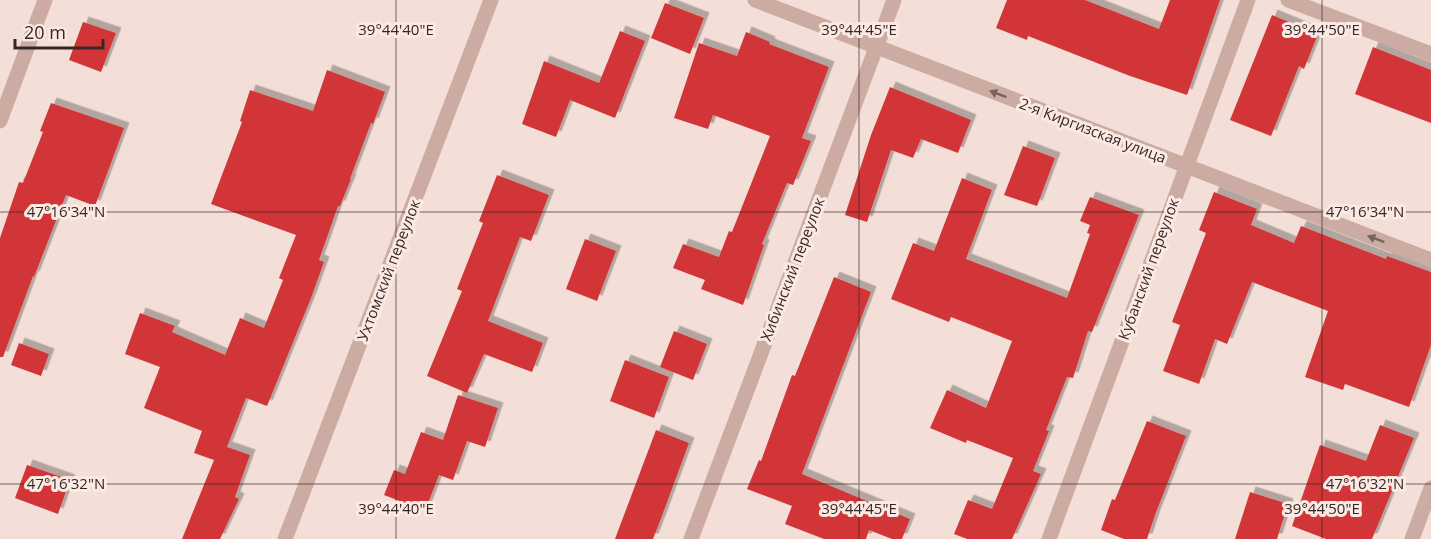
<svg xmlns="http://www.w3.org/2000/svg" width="1431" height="539" font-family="'Open Sans',sans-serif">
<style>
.building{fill:#d23637;filter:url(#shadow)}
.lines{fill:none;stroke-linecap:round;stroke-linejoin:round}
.minor{stroke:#ccaba2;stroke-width:15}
.oneway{fill:#7a625d}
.ticks{fill:none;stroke:#362625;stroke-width:1.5;stroke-opacity:0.45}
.labels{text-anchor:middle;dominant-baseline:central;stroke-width:6;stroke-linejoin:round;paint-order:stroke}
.street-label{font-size:15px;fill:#362625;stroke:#fbeae3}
.ticks-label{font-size:15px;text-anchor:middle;fill:#362625;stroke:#fbeae3;stroke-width:6;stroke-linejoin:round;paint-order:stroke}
</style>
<defs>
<filter id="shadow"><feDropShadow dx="5.5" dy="-5.5" stdDeviation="0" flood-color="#0004"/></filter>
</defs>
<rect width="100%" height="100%" fill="#f3dfd7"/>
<!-- building -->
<g class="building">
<polygon points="1007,0 1085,0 1159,29 1170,0 1220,0 1187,95 1130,76 1028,36 1027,40 996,28"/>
<polygon points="665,3 704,18 690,54 651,38"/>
<polygon points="1272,15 1318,34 1304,69 1299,66 1271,136 1230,120"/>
<polygon points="83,22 116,33 101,72 69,60"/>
<polygon points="620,31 645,41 615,118 570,100 556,137 522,124 544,61 599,83"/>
<polygon points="746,32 770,42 769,44 829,67 802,138 811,141 793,185 787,183 762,244 764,245 743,305 701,289 705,280 673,268 683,244 719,257 729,231 732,232 770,136 713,115 708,129 674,118 699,43 737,56"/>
<polygon points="1373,47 1431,70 1431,123 1355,94"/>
<polygon points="327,70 385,92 373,124 371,123 350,179 351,179 340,206 338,206 319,260 324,262 311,298 267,406 246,398 227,447 250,455 235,497 239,499 220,539 182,539 214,460 194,453 202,431 144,408 160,367 125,354 140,313 175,326 172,332 225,355 240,318 264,328 283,280 279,278 296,235 211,204 242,122 240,121 250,90 313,111"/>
<polygon points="890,87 971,120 958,153 921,139 913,158 891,150 867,222 845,215 871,135"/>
<polygon points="51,103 124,128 95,206 66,195 34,277 33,276 3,357 0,357 0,238 19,182 23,183 43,132 40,131"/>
<polygon points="1023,146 1055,158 1037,206 1004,195"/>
<polygon points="497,175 549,195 531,241 520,237 488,321 543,343 532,372 484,354 467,393 427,376 462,291 457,289 483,223 479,221"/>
<polygon points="962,178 992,190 966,259 1067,298 1090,234 1087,233 1090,225 1080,221 1090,197 1139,215 1092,332 1088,331 1073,378 1067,377 1046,430 1049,431 1033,471 1041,474 1012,539 967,539 954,534 968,500 992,509 1013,458 967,440 966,443 930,428 947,390 986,408 1012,341 951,317 949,322 891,299 913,243 934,251"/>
<polygon points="1214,192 1257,209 1251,225 1294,243 1301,226 1386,259 1387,256 1431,272 1431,345 1409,407 1345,384 1343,390 1305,377 1328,311 1252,282 1227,344 1215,339 1199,384 1163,371 1180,325 1172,322 1206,233 1199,230"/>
<polygon points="585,239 616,251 597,301 566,289"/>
<polygon points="834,277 871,292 802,474 910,519 902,539 892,539 869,530 866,539 824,539 785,524 792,506 747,489 759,460 761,461 792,375 795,376"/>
<polygon points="674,331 707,344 693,380 660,367"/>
<polygon points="19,343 49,354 41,376 11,365"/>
<polygon points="625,360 669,377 654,418 610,401"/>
<polygon points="458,395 498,408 485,447 467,441 453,480 439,475 425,511 384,495 394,470 405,474 421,432 443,440"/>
<polygon points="1147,421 1186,436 1155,515 1147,539 1124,539 1101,530 1112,499 1115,500"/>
<polygon points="1380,425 1414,438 1372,539 1326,539 1292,526 1320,445 1366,461"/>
<polygon points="656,430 689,443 660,521 653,539 615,539"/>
<polygon points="27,465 70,480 58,514 15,498"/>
<polygon points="1250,492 1288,504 1277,539 1235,539"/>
</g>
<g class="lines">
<!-- minor -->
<g class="minor">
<polyline points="755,0 1431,260"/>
<polyline points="1288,0 1431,54"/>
<polyline points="0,121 45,0"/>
<polyline points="285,539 491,0"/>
<polyline points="691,539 894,0"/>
<polyline points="1049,539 1248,0"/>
<polyline points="1412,539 1431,488"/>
</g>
</g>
<!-- one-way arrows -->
<defs><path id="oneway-solid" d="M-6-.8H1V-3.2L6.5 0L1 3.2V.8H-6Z" transform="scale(1.5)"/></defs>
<g class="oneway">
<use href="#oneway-solid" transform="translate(998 94) rotate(-159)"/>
<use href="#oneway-solid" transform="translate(1376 239) rotate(-159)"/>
</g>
<!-- ticks -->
<path class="ticks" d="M396 0V539M859 0V539M1322 0V539M0 212H1431M0 484H1431"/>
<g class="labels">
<!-- street labels -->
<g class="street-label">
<text transform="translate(1093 130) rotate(21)">2-я Киргизская улица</text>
<text transform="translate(792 269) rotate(-69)">Хибинский переулок</text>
<text transform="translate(1148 269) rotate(-70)">Кубанский переулок</text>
<text transform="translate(388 270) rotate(-69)">Ухтомский переулок</text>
</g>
</g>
<g class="ticks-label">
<text x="396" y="35">39°44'40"E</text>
<text x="859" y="35">39°44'45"E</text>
<text x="1322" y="35">39°44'50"E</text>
<text x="66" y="217">47°16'34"N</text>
<text x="1365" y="217">47°16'34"N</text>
<text x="66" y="489">47°16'32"N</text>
<text x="1365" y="489">47°16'32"N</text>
<text x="396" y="514">39°44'40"E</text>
<text x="859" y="514">39°44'45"E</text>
<text x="1322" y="514">39°44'50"E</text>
</g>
<!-- scale -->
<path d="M15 39v9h88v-9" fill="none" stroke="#362625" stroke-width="3"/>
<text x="24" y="39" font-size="18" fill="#362625" stroke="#fbeae3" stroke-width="4.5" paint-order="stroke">20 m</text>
</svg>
